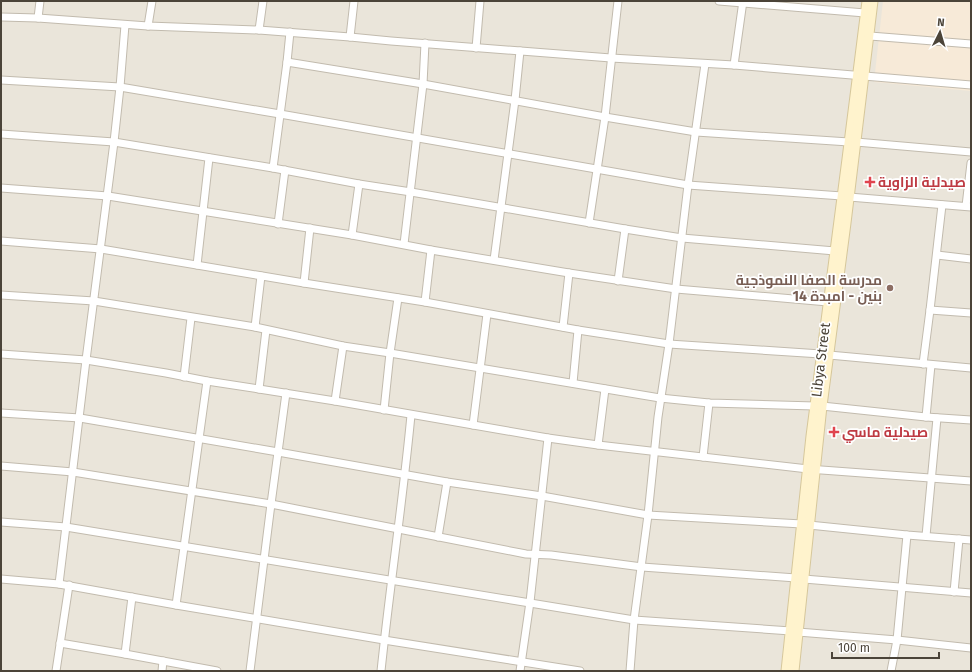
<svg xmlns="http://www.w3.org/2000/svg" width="972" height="672" font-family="'Fira Sans',Cairo,sans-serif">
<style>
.residential{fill:#eae5da}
.commercial{fill:#f7ead8}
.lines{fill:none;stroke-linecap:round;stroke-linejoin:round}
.street-casing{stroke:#c2bbae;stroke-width:9}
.secondary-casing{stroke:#d6c79b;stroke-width:11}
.street{stroke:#fff;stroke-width:7}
.secondary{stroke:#fff3cd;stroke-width:9}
.health-dot{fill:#e0444e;stroke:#fff;stroke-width:1.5}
.education-dot{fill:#8d6e63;stroke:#fff;stroke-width:1.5}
.labels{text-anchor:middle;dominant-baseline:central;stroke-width:3.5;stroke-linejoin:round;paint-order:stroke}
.health-label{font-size:14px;font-weight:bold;fill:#be3a42;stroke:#fff;text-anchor:start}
.education-label{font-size:14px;font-weight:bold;fill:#785e54;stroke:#fff;text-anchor:end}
.street-label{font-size:14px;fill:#4b4439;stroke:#fff}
</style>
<rect width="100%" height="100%" fill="#f6f3ec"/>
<!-- residential -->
<rect class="residential" x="1" y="1" width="970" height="670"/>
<!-- commercial -->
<polygon class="commercial" points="883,1 971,1 971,91 874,82"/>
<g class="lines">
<!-- street casing -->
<g class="street-casing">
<g id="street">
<polyline points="719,1 865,13"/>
<polyline points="1,17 38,18 148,26 259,30 350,37 391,41 611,58 734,65 971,85"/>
<polyline points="38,18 40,1"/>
<polyline points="148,26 152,1"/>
<polyline points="259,30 263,1"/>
<polyline points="870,36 971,44"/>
<polyline points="350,37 354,1"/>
<polyline points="476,48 480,1"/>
<polyline points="287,62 290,32"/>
<polyline points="734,65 743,1"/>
<polyline points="1,80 120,87 280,114 688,185 842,196"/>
<polyline points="1,134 114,142 273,168 359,184 411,192 625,229 682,238 835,251"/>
<polyline points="856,142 971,152"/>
<polyline points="273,168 287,62 423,84 605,117 696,132 849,142"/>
<polyline points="1,188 108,196 352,235 431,250 569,273 676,289 828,302"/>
<polyline points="849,197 971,207"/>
<polyline points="966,206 971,163"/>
<polyline points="589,223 605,117 618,1"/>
<polyline points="278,224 285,170"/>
<polyline points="352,235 359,184"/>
<polyline points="1,241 101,249 304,283 425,302 578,330 669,344 821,354"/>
<polyline points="404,244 423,84 425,43"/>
<polyline points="937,255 971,259"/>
<polyline points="494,260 515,100 520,51"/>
<polyline points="197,265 209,158"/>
<polyline points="618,281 625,229"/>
<polyline points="304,283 310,228"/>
<polyline points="1,295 94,301 255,327 343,346 390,353 660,398 709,403 815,406"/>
<polyline points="425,302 431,250"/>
<polyline points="930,310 971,313"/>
<polyline points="255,327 261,276"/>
<polyline points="563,327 569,273"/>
<polyline points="1,354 86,360 166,373 207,381 259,389 335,401 548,438 598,445 808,469 971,481"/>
<polyline points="829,355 971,368"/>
<polyline points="923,364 930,310 942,205"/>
<polyline points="184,377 191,318"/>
<polyline points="573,383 578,330"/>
<polyline points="259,389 266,330"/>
<polyline points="335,401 343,346"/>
<polyline points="822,406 926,417 971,420"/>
<polyline points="384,410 390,353 398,298"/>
<polyline points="1,413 80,418 278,452 447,482 542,496 648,515 802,524"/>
<polyline points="926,417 931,365"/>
<polyline points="473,425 487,314"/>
<polyline points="598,445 605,389"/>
<polyline points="703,457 709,403"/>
<polyline points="1,466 73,472 271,504 526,554 551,555 642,567 796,578"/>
<polyline points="1,522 66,527 634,620 791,631"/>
<polyline points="809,525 907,535 971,540"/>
<polyline points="926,536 937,418"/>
<polyline points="438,537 447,482"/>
<polyline points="1,579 59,584 176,605 384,640 580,671"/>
<polyline points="804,579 971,593"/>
<polyline points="59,584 86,360 114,142 120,87 125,25"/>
<polyline points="954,592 959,539"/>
<polyline points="176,605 207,381"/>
<polyline points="798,632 897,640 971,648"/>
<polyline points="60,643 125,654 217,671"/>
<polyline points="125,654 132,597"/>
<polyline points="56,671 69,585"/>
<polyline points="162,671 163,661"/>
<polyline points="250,671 271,504 286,393"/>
<path d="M381 671C390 585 403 500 411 415"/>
<polyline points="520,671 530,602 548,438"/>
<polyline points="630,671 634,620 648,515 658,417 669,344 688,185 705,64"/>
<polyline points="891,671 897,640 907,535"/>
</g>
</g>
<!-- secondary casing -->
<g class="secondary-casing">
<g id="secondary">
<polyline points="786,671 811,436 847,159 867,1"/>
<polyline points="794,671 822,406 846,223 873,1"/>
</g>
</g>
<!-- street -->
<use href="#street" class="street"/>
<!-- secondary -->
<use href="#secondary" class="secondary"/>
</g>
<!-- markers -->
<g class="health-dot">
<path d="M868 176h4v4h4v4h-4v4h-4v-4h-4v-4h4z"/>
<path d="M832 426h4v4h4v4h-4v4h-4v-4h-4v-4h4z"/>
</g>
<circle class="education-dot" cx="890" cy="288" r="4"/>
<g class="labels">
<!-- health labels -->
<g class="health-label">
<text x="878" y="182">صيدلية الزاوية</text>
<text x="842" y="432">صيدلية ماسي</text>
</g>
<!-- education labels -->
<g class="education-label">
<text x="882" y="280">مدرسة الصفا النموذجية<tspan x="882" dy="16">بنين - امبدة 14</tspan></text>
</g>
<!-- street labels -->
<g class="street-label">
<text transform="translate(821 360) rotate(-83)">Libya Street</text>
</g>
</g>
<!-- border -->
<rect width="972" height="672" fill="none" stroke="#4b4439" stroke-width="4"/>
<!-- north arrow -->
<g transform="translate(940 32) rotate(5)" stroke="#ffffff" stroke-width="3" paint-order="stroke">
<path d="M0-3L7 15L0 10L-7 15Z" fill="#4b4439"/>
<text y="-6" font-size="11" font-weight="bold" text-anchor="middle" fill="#4b4439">N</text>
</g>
<!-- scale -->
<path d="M832 652v6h107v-6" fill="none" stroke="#4b4439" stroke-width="2"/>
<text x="838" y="652" font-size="12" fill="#4b4439" stroke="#ffffff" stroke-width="3" paint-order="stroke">100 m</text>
</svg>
